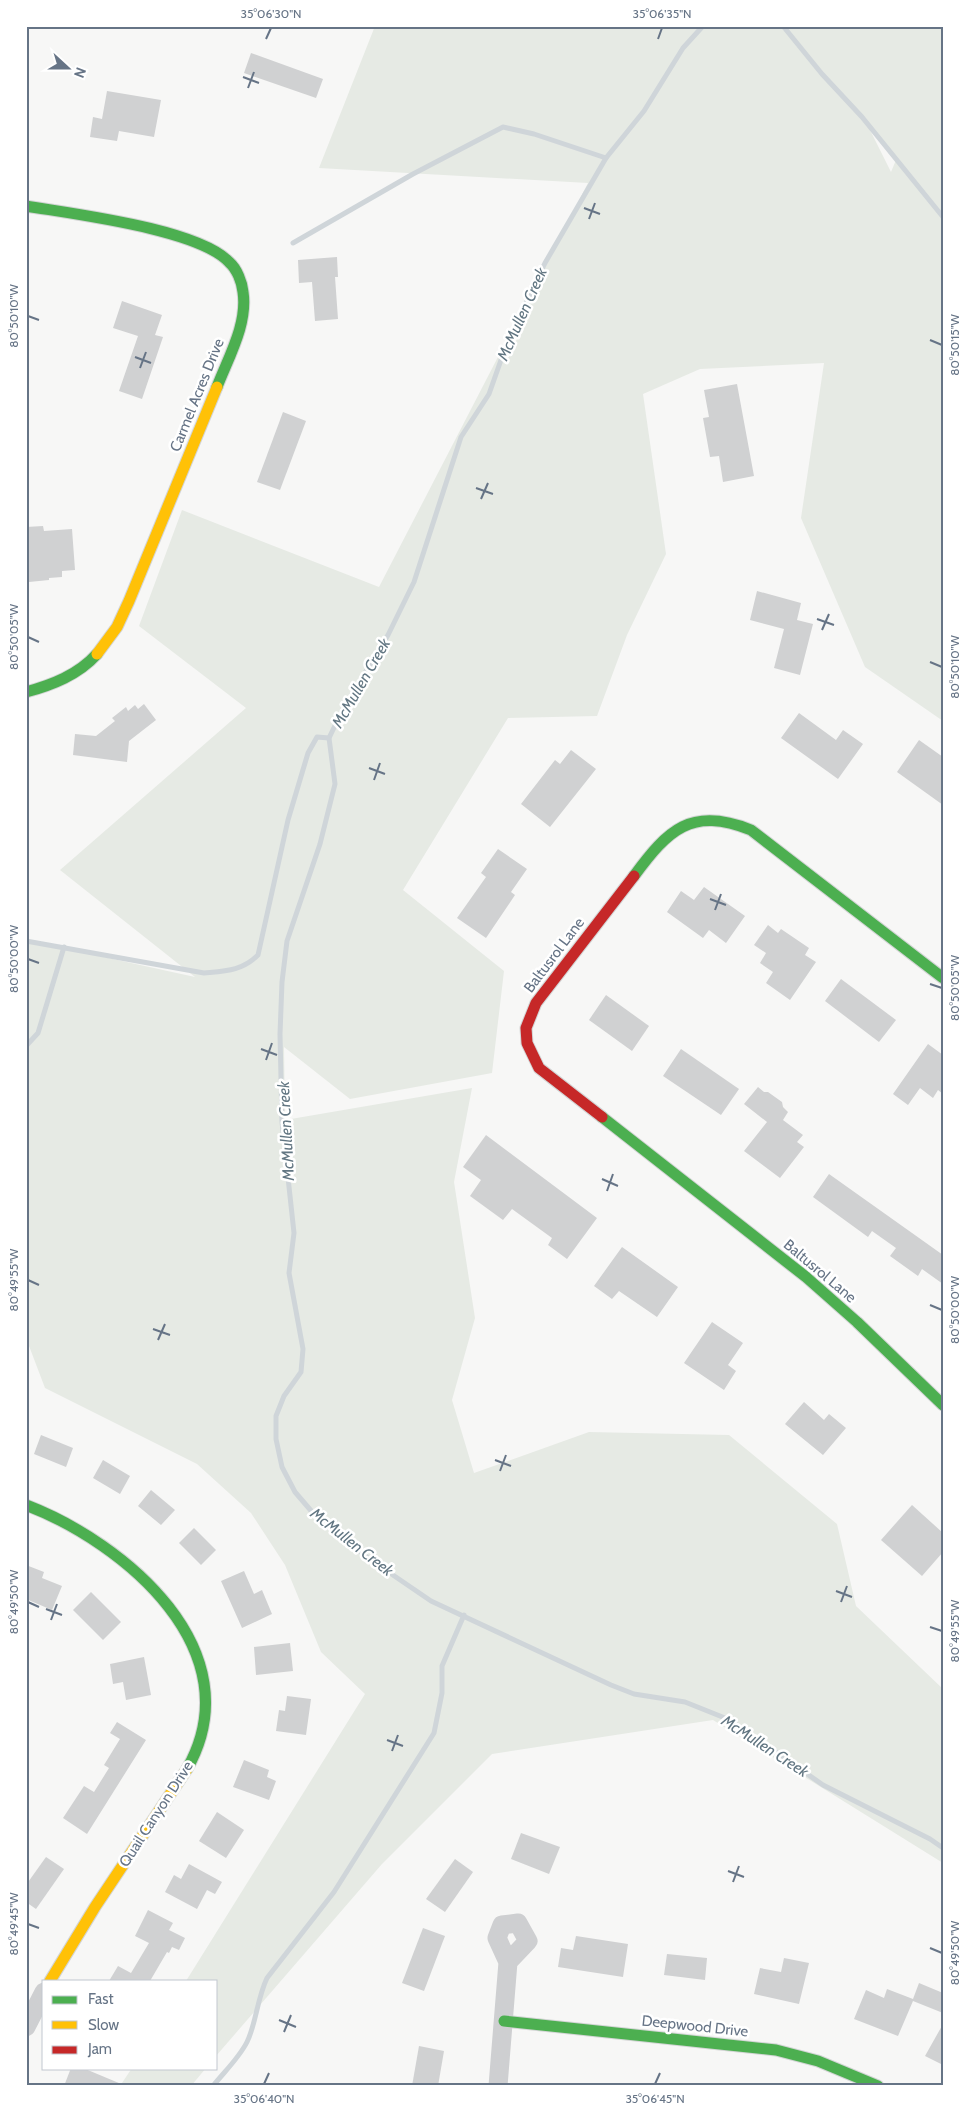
<svg xmlns="http://www.w3.org/2000/svg" width="969" height="2112" font-family="Cabin,sans-serif">
<style>
.green{fill:#e6eae4;fill-rule:evenodd}
.lines{fill:none;stroke-linecap:round;stroke-linejoin:round}
.stream{stroke:#cfd5d9;stroke-width:5}
.building{fill:#d0d1d2}
.fast-casing{stroke:#d3d5d5;stroke-width:13}
.slow-casing{stroke:#d3d5d5;stroke-width:13}
.jam-casing{stroke:#d3d5d5;stroke-width:13}
.street{stroke:#cecfd1;stroke-width:19}
.fast{stroke:#4caf50;stroke-width:11}
.slow{stroke:#ffc107;stroke-width:11}
.jam{stroke:#c62828;stroke-width:11}
.ticks{fill:none;stroke:#667486;stroke-width:2}
.labels{text-anchor:middle;dominant-baseline:central;stroke-width:5;stroke-linejoin:round;paint-order:stroke}
.street-label{font-size:15px;fill:#667486;stroke:#fff}
.water-label{font-size:16px;font-style:italic;fill:#627682;stroke:#fff}
.neatline{fill:none;stroke:#667486;stroke-width:2}
.ticks-label{font-size:12px;text-anchor:middle;fill:#667486}
</style>
<rect width="100%" height="100%" fill="#f7f7f6"/>
<!-- green -->
<g class="green">
<path d="M375 26H943V721L865 667 801 518 824 363 700 369 643 394 666 554 627 635 597 716 508 718 403 890 504 971 492 1073 350 1099 284 1047 285 1120 472 1088 454 1182 475 1318 452 1400 474 1473 589 1432 729 1435 837 1524 856 1606 943 1689V1863L713 1720 492 1754 382 1864 216 2056V1981H186L365 1694 321 1652 285 1565 251 1513 197 1464 45 1388 26 1338V940L195 977 60 870 246 708 139 626 182 510 379 587 588 183 319 168ZM868 126 896 160 891 172Z"/>
<polygon points="132,2068 206,2068 191,2086 120,2086"/>
</g>
<g class="lines">
<!-- stream -->
<g class="stream">
<polyline points="703,26 683,48 644,111 606,158 545,263 507,343 489,394 461,437 414,582 388,635 342,711 329,738 335,784 320,844 287,941 282,982 280,1034 282,1122 294,1233 289,1273 303,1349 301,1372 284,1396 276,1416 276,1439 282,1467 295,1492 313,1513 368,1558 431,1601 611,1685 634,1694 685,1702 730,1720 823,1785 930,1839 943,1848"/>
<polyline points="783,26 822,74 862,117 943,217"/>
<polyline points="293,243 413,174 503,127 534,134 606,158"/>
<path d="M26 941 204 973C225 971 242 971 258 955L288 820 308 753 317 737 329 738"/>
<polyline points="26,1046 38,1033 64,947"/>
<path d="M213 2086C224 2072 239 2058 247 2042 256 2024 257 1999 267 1978L334 1892 434 1733 442 1693V1666L464 1615"/>
</g>
</g>
<!-- building -->
<g class="building">
<polygon points="251,53 323,79 316,98 244,73"/>
<polygon points="107,91 161,100 154,137 119,131 117,141 90,137 93,117 102,119"/>
<polygon points="337,257 338,277 335,277 338,319 315,321 312,282 299,283 298,260"/>
<polygon points="122,301 162,315 155,335 163,337 142,399 119,391 138,336 113,328"/>
<polygon points="737,384 754,476 723,482 719,456 710,457 703,418 709,417 704,390"/>
<polygon points="283,412 306,421 280,490 257,482"/>
<polygon points="43,526 44,531 72,529 75,570 62,571 62,577 49,578 49,580 29,582 29,574 26,574 26,527"/>
<polygon points="757,591 801,603 797,620 813,624 800,675 774,668 784,629 750,620"/>
<polygon points="144,704 156,720 129,741 127,762 73,755 75,734 96,736 115,721 112,718 126,707 128,711 135,705 138,709"/>
<polygon points="799,713 836,740 843,730 863,744 838,779 781,738"/>
<polygon points="919,740 943,757 943,805 897,772"/>
<polygon points="571,750 596,769 550,827 521,804 555,760 560,764"/>
<polygon points="498,849 527,869 511,892 515,895 486,938 457,918 486,877 481,873"/>
<polygon points="704,887 745,916 726,943 709,930 703,938 667,912 681,891 694,900"/>
<polygon points="768,925 778,933 781,929 809,948 805,955 816,962 790,1000 766,983 773,972 760,963 766,953 754,945"/>
<polygon points="841,979 896,1020 879,1042 825,1001"/>
<polygon points="606,995 649,1026 632,1051 589,1020"/>
<polygon points="928,1044 943,1055 943,1094 938,1090 933,1098 920,1088 908,1105 893,1094"/>
<polygon points="681,1049 739,1089 721,1115 663,1076"/>
<polygon points="758,1087 764,1092 768,1092 782,1102 783,1107 788,1112 783,1120 803,1135 797,1142 804,1147 780,1178 744,1151 767,1122 744,1104"/>
<polygon points="486,1135 597,1218 567,1259 548,1245 552,1238 512,1209 503,1220 470,1196 481,1180 463,1167"/>
<polygon points="829,1174 943,1255 943,1284 922,1269 918,1276 890,1256 896,1248 872,1231 868,1237 813,1197"/>
<polygon points="622,1247 678,1287 657,1317 619,1291 612,1299 594,1286"/>
<polygon points="712,1322 743,1343 728,1365 736,1371 724,1390 684,1363"/>
<polygon points="804,1402 824,1420 829,1414 846,1428 823,1455 785,1424"/>
<polygon points="41,1435 73,1448 66,1467 34,1454"/>
<polygon points="103,1460 130,1476 120,1494 93,1478"/>
<polygon points="151,1490 175,1510 161,1525 138,1506"/>
<polygon points="912,1505 943,1533 943,1552 922,1576 881,1540"/>
<polygon points="194,1528 216,1550 201,1565 179,1543"/>
<polygon points="26,1565 44,1572 42,1578 62,1586 52,1610 26,1599"/>
<polygon points="244,1571 254,1594 262,1590 272,1614 242,1628 221,1581"/>
<polygon points="91,1592 121,1622 103,1640 73,1610"/>
<polygon points="290,1643 293,1671 256,1675 254,1647"/>
<polygon points="144,1657 151,1695 126,1700 123,1682 113,1684 110,1664"/>
<polygon points="287,1696 311,1699 306,1735 276,1731 279,1710 285,1711"/>
<polygon points="117,1722 146,1740 87,1834 63,1818 84,1786 94,1792 109,1768 104,1765 120,1739 110,1733"/>
<polygon points="244,1760 269,1770 267,1777 276,1781 269,1800 233,1787"/>
<polygon points="217,1812 244,1830 226,1858 199,1841"/>
<polygon points="521,1833 560,1847 549,1874 511,1859"/>
<polygon points="46,1857 64,1869 36,1909 26,1902 26,1885"/>
<polygon points="455,1859 473,1872 445,1912 426,1899"/>
<polygon points="189,1864 222,1882 215,1894 207,1890 197,1909 165,1892 174,1875 181,1879"/>
<polygon points="148,1910 173,1923 169,1930 185,1938 179,1950 172,1947 169,1953 167,1952 150,1981 109,1981 118,1966 131,1973 149,1943 135,1936"/>
<polygon points="423,1928 445,1936 424,1991 402,1983"/>
<polygon points="576,1936 628,1944 623,1977 558,1967 561,1948 573,1950"/>
<polygon points="667,1954 707,1958 705,1980 664,1975"/>
<polygon points="784,1958 809,1963 799,2004 754,1994 760,1968 781,1972"/>
<polygon points="919,1983 943,1993 943,2013 913,2001 898,2036 854,2019 866,1990 884,1998 887,1989 913,1999"/>
<polygon points="943,2024 943,2065 925,2056"/>
<polygon points="419,2046 444,2051 438,2086 412,2086"/>
<polygon points="71,2068 83,2068 126,2086 64,2086"/>
</g>
<g class="lines">
<!-- fast casing -->
<g class="fast-casing">
<g id="fast">
<path d="M26 206C73 214 198 229 229 262 237 269 242 282 243 292 248 324 228 358 217 387"/>
<path d="M26 692C52 685 78 675 97 654"/>
<path d="M634 876C668 830 691 806 751 830L943 978"/>
<polyline points="602,1117 806,1277 857,1322 943,1405"/>
<path d="M26 1505C125 1543 254 1651 187 1769"/>
<polyline points="504,2021 776,2050 818,2061 878,2086"/>
</g>
</g>
<!-- slow casing -->
<g class="slow-casing">
<g id="slow">
<polyline points="97,654 117,627 129,601 217,387"/>
<polyline points="50,1981 95,1907 187,1769"/>
</g>
</g>
<!-- jam casing -->
<g class="jam-casing">
<polyline id="jam" points="602,1117 539,1068 527,1043 526,1028 536,1003 634,876"/>
</g>
<!-- street -->
<g class="street">
<polyline points="26,2027 44,1992"/>
<polyline points="498,2086 508,1962 497,1938 502,1925 518,1923 528,1941 508,1962"/>
</g>
<!-- fast -->
<use href="#fast" class="fast"/>
<!-- slow -->
<use href="#slow" class="slow"/>
<!-- jam -->
<use href="#jam" class="jam"/>
</g>
<!-- ticks -->
<path class="ticks" d="M266 39 271 28M658 39 662 28M243 77 259 83M248 88 254 72M584 208 600 214M589 219 595 203M28 316 39 320M930 340 942 345M135 357 151 363M140 368 146 352M476 488 493 494M481 499 488 483M817 619 834 625M822 630 829 614M28 637 39 642M930 662 942 667M369 768 385 774M374 780 380 763M710 899 726 905M715 910 721 894M28 959 39 963M930 984 942 988M261 1049 277 1055M266 1060 272 1043M602 1179 618 1186M607 1191 613 1174M28 1280 39 1285M930 1305 942 1310M153 1329 170 1335M158 1340 165 1324M495 1460 511 1466M500 1471 506 1455M836 1591 852 1597M28 1602 39 1607M841 1602 847 1586M46 1609 62 1615M51 1620 57 1604M930 1627 942 1631M387 1740 403 1746M392 1751 398 1735M728 1871 744 1877M733 1882 739 1866M28 1924 39 1928M930 1948 942 1953M279 2020 296 2027M284 2032 291 2015M264 2084 269 2073M655 2084 660 2073"/>
<g class="labels">
<!-- street labels -->
<g class="street-label">
<text transform="translate(197 395) rotate(-68)">Carmel Acres Drive</text>
<text transform="translate(554 955) rotate(-53)">Baltusrol Lane</text>
<text transform="translate(820 1271) rotate(40)">Baltusrol Lane</text>
<text transform="translate(156 1814) rotate(-57)">Quail Canyon Drive</text>
<text transform="translate(695 2026) rotate(6)">Deepwood Drive</text>
</g>
<!-- water labels -->
<g class="water-label">
<text transform="translate(522 314) rotate(-66)">McMullen Creek</text>
<text transform="translate(361 683) rotate(-60)">McMullen Creek</text>
<text transform="translate(286 1131) rotate(-93)">McMullen Creek</text>
<text transform="translate(352 1542) rotate(38)">McMullen Creek</text>
<text transform="translate(765 1746) rotate(33)">McMullen Creek</text>
</g>
</g>
<!-- border -->
<rect width="969" height="2112" fill="none" stroke="#ffffff" stroke-width="55"/>
<!-- legend -->
<rect x="42" y="1980" width="175" height="90" fill="#ffffff" stroke="#c2c7cf"/>
<rect x="52" y="1996" width="25" height="8" fill="#4caf50" stroke="#c2c7cf"/>
<text x="88" y="2004" font-size="15" fill="#667486">Fast</text>
<rect x="52" y="2021" width="25" height="8" fill="#ffc107" stroke="#c2c7cf"/>
<text x="88" y="2030" font-size="15" fill="#667486">Slow</text>
<rect x="52" y="2046" width="25" height="8" fill="#c62828" stroke="#c2c7cf"/>
<text x="88" y="2054" font-size="15" fill="#667486">Jam</text>
<!-- north arrow -->
<g transform="translate(68 68) rotate(111)" stroke="#ffffff" stroke-width="4" paint-order="stroke">
<path d="M0-4L9 19L0 12L-9 19Z" fill="#667486"/>
<text y="-8" font-size="14" font-weight="bold" text-anchor="middle" fill="#667486">N</text>
</g>
<rect x="28" y="28" width="914" height="2056" class="neatline"/>
<g class="ticks-label">
<text x="271" y="18">35°06'30"N</text>
<text x="662" y="18">35°06'35"N</text>
<text transform="translate(14 316) rotate(-90)" y="4">80°50'10"W</text>
<text transform="translate(955 345) rotate(-90)" y="4">80°50'15"W</text>
<text transform="translate(14 637) rotate(-90)" y="4">80°50'05"W</text>
<text transform="translate(955 667) rotate(-90)" y="4">80°50'10"W</text>
<text transform="translate(14 959) rotate(-90)" y="4">80°50'00"W</text>
<text transform="translate(955 988) rotate(-90)" y="4">80°50'05"W</text>
<text transform="translate(14 1280) rotate(-90)" y="4">80°49'55"W</text>
<text transform="translate(955 1310) rotate(-90)" y="4">80°50'00"W</text>
<text transform="translate(14 1602) rotate(-90)" y="4">80°49'50"W</text>
<text transform="translate(955 1631) rotate(-90)" y="4">80°49'55"W</text>
<text transform="translate(14 1924) rotate(-90)" y="4">80°49'45"W</text>
<text transform="translate(955 1953) rotate(-90)" y="4">80°49'50"W</text>
<text x="264" y="2103">35°06'40"N</text>
<text x="655" y="2103">35°06'45"N</text>
</g>
</svg>
